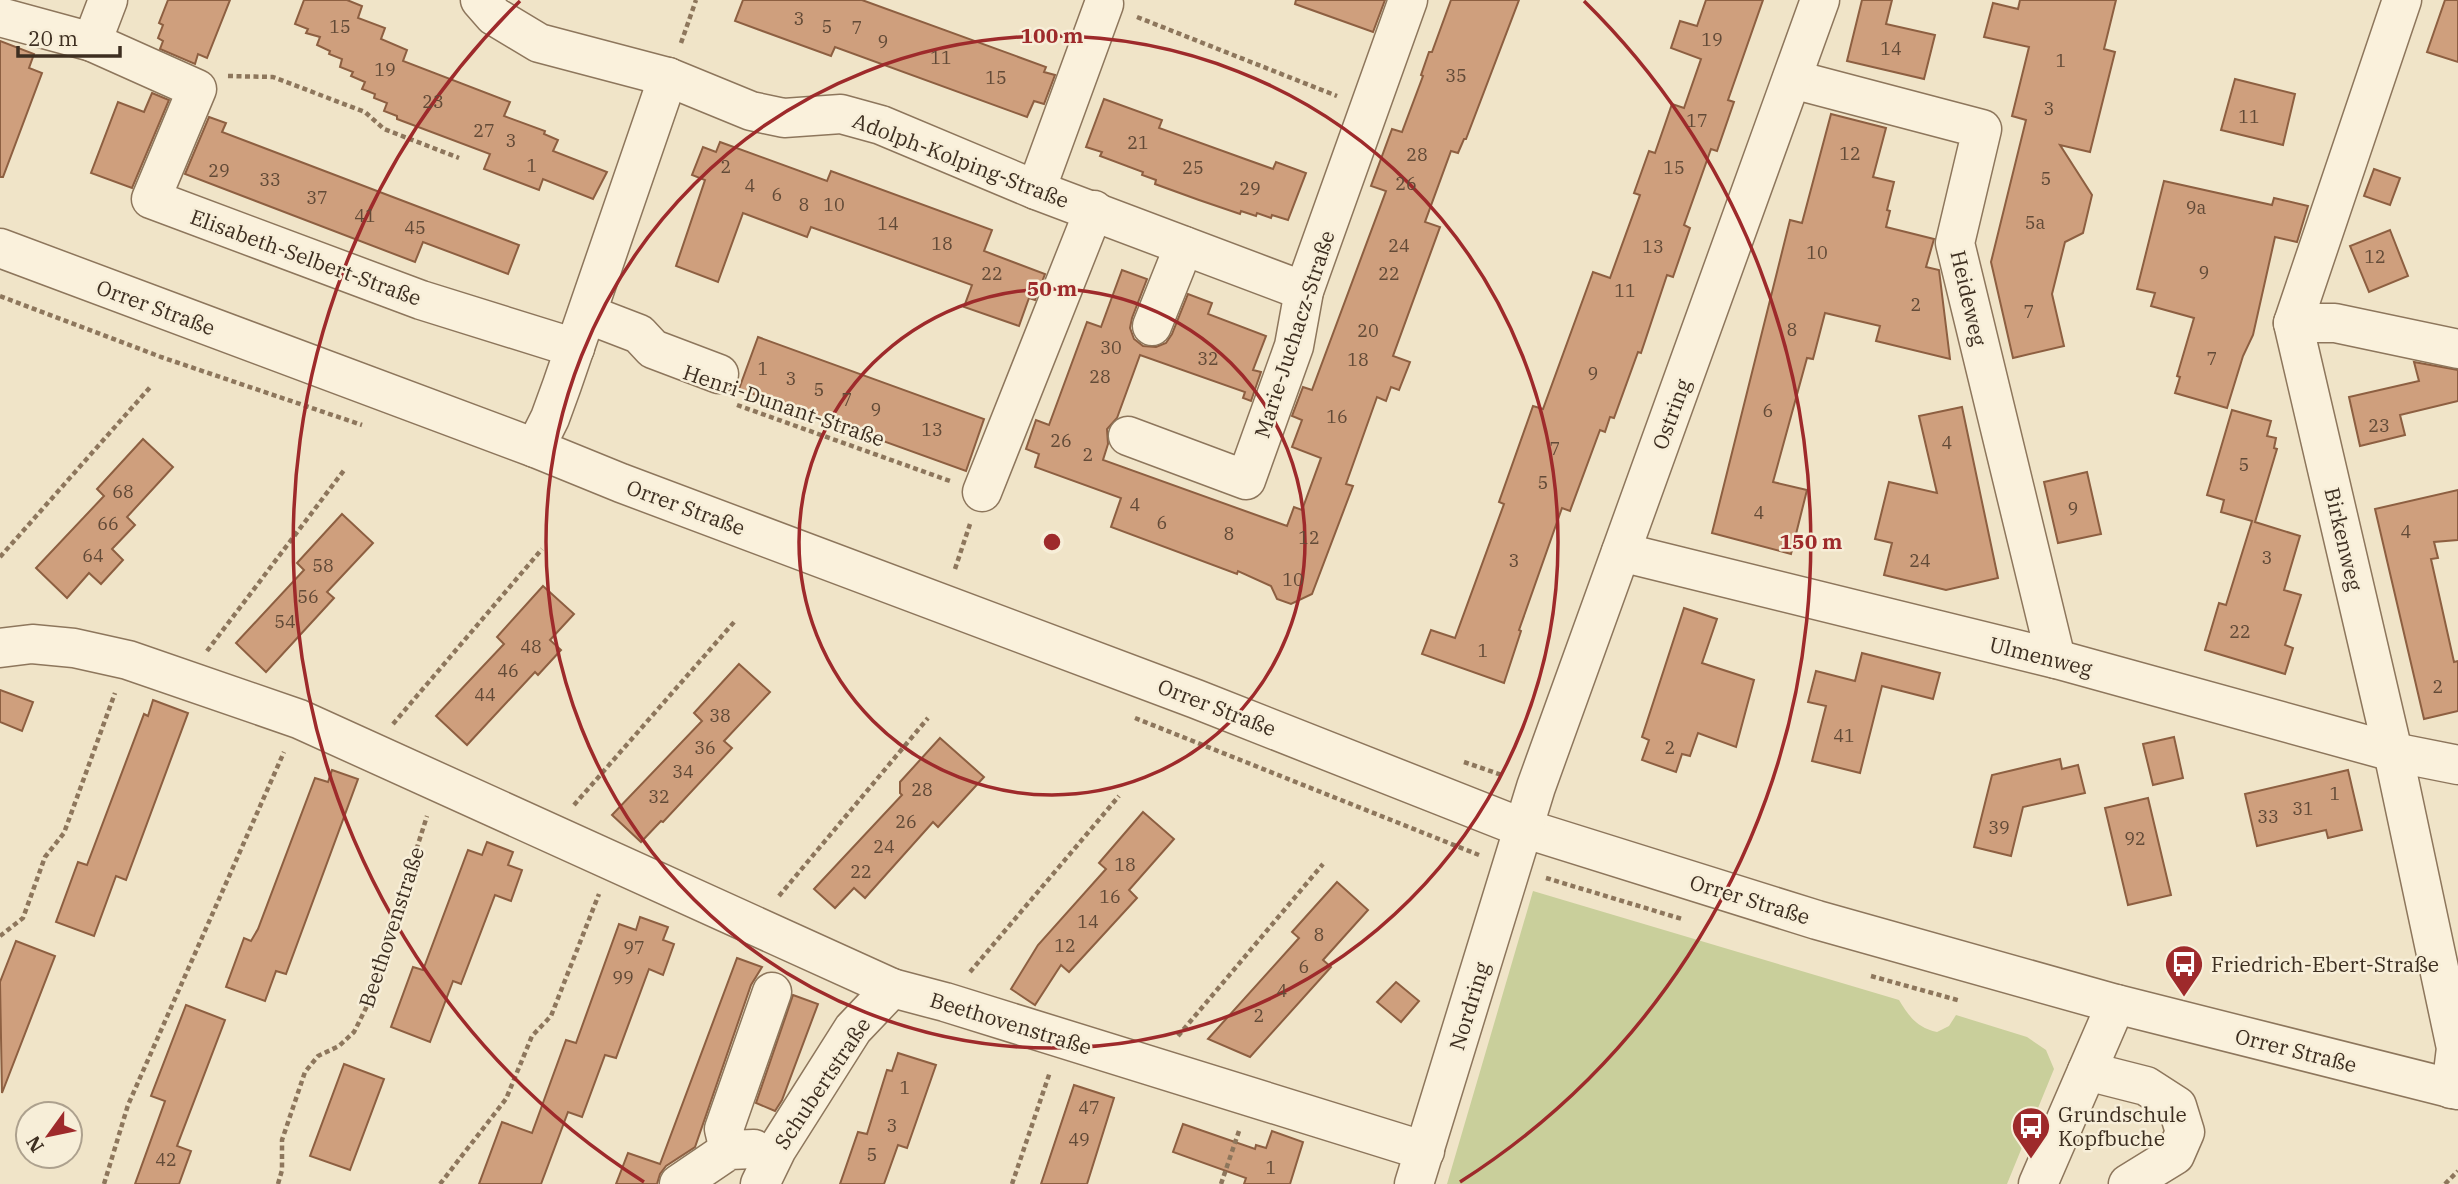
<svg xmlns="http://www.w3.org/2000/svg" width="2458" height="1184" font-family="'IBM Plex Serif',serif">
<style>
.green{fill:#c9cf9b}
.building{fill:#cf9f7d;stroke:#8d5f41;stroke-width:2}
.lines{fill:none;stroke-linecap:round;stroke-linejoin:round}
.minor-casing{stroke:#8d765c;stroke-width:41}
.path{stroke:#8d765c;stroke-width:4.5;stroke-dasharray:5 3.5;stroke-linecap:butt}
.minor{stroke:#faf1dc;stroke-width:38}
.ring{fill:none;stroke:#9e2a2b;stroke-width:3.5}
.labels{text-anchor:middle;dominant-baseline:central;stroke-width:5;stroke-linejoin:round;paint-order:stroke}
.number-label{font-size:18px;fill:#624a37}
.street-label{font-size:21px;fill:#3d2e20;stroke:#f7eed8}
.poi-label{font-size:21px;fill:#3d2e20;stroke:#f7eed8;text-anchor:start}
.centre{fill:#9e2a2b;stroke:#f7eed8;stroke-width:3.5}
.ring-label{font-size:21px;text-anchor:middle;font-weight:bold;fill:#9e2a2b;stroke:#f7eed8;stroke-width:5;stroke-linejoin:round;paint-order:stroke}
</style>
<rect width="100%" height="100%" fill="#f0e4c8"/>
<!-- green -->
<path class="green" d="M1533 891 1899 1000C1909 1017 1918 1028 1937 1032L1949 1026 1956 1015 2027 1037 2046 1050 2054 1069 2007 1184H1447Z"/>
<!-- building -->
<g class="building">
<polygon points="168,0 230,0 207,58 198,54 195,64 160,49 163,41 158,38 163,25 159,23"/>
<polygon points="304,0 347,0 362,6 358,18 385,28 381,39 407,50 403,61 510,102 504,116 545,131 544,134 558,140 553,151 607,172 593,199 543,179 539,190 484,169 490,154 397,119 397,116 384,111 387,103 374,98 375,94 362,89 365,82 351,76 353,72 340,67 342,59 329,54 330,51 317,45 320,37 306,33 308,29 295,24"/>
<polygon points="743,0 862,0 1046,67 1044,72 1055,75 1044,104 1034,101 1027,117 835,47 831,56 735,21"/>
<polygon points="1296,0 1385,0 1373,32 1295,4"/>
<polygon points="1451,0 1519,0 1466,139 1464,139 1458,153 1451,151 1425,222 1440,227 1393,356 1410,362 1399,390 1391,387 1386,401 1377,397 1346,484 1353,486 1312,594 1291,604 1277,599 1271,586 1238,571 1237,574 1111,527 1121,498 1035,467 1039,454 1026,449 1036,420 1049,425 1087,322 1101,327 1122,270 1147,279 1132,318 1130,328 1134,339 1143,346 1156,347 1166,343 1172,334 1188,294 1212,303 1208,314 1266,336 1253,370 1261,372 1251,401 1243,398 1245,392 1140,355 1117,418 1107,429 1108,444 1103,460 1287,526 1294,507 1302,510 1321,458 1292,447 1302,420 1292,416 1303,387 1312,390 1386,191 1371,186 1392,129 1402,132 1423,76 1421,75 1429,52 1432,52"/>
<polygon points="1706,0 1763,0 1728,100 1734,102 1717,151 1711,149 1684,225 1690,228 1673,277 1667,275 1641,353 1638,352 1614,418 1610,417 1605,432 1600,430 1570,511 1562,508 1519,630 1521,631 1504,683 1422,654 1431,630 1455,638 1504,504 1499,502 1533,406 1543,409 1593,272 1610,278 1640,195 1634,193 1649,151 1655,153 1672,104 1684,108 1701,59 1671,48 1680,21 1697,26"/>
<polygon points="1862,0 1892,0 1886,24 1935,35 1924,79 1847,61"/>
<polygon points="2020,0 2116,0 2104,49 2115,52 2090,152 2060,145 2092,195 2083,233 2065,242 2052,294 2064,346 2013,358 1991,262 2026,120 2012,116 2029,47 1984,37 1993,3 2018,9"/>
<polygon points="2445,0 2458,0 2458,62 2427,52"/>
<polygon points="0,41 34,54 29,68 42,73 3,177 0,177"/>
<polygon points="2235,79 2295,94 2283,145 2221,130"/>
<polygon points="152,93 169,100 132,188 91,173 118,102 144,112"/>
<polygon points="1104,99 1162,120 1159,128 1245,159 1273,169 1276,162 1306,173 1288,220 1272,215 1271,218 1257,213 1256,216 1241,211 1240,214 1199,200 1155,184 1156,180 1142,175 1143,172 1100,156 1102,152 1086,147"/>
<polygon points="1831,114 1886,128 1873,177 1894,182 1887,210 1890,211 1886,227 1934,239 1926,267 1939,270 1950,359 1876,341 1880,326 1825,313 1813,359 1807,358 1773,482 1807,490 1791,554 1712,533 1790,220 1802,223"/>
<polygon points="209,117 226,123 222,132 519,245 508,274 423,242 415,262 185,174"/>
<polygon points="720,142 827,181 831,171 992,230 984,251 1045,274 1035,300 1029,298 1019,326 964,307 972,285 811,227 807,237 743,213 718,282 676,266 705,180 692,175 703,147 716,152"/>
<polygon points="2374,169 2400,178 2390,205 2364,196"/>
<polygon points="2164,181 2272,205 2274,198 2308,206 2297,242 2275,237 2253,335 2243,356 2227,408 2175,393 2180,377 2177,376 2194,318 2151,306 2155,293 2137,289"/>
<polygon points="2390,230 2408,276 2369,292 2350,246"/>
<polygon points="758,337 984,419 966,471 739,389"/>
<polygon points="2414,362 2458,370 2458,401 2400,415 2405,435 2360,446 2349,397 2419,381"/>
<polygon points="1962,407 1998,578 1946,590 1884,575 1892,543 1875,539 1889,482 1937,493 1919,416"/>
<polygon points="2232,410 2271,421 2267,436 2276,438 2274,448 2277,449 2255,522 2300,536 2284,590 2301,595 2285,645 2293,648 2285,674 2205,650 2219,603 2226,605 2252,521 2221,512 2224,500 2207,495"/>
<polygon points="143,439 173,467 127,517 135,525 112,549 123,560 101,584 89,573 67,598 36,568 104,496 97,489"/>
<polygon points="2087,472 2101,534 2058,543 2044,482"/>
<polygon points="2458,490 2458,540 2434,542 2438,558 2431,559 2454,662 2458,661 2458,711 2424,719 2375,509"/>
<polygon points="342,514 373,543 327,592 334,598 266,672 236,643 304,570 297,563"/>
<polygon points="543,586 574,614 550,640 561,650 538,675 535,672 467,745 436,716 504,644 497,637"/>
<polygon points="1684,608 1717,619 1702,663 1754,680 1736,747 1698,733 1690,756 1682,754 1676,772 1642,760 1649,740 1642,737"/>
<polygon points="1862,653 1940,673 1933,699 1882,686 1860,773 1812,761 1826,706 1808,702 1816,671 1855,681"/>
<polygon points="739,664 770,692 724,741 732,748 663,822 661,821 641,842 612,815 702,721 694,713"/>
<polygon points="0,690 33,702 22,731 0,722"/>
<polygon points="153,700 188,713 126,880 116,876 94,936 56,922 78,862 87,865 144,714 148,716"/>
<polygon points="2174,737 2183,778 2153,785 2143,744"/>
<polygon points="940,738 984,777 938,827 933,822 865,898 854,888 835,908 814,889 902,795 900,793 900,782"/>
<polygon points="2060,759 2062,769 2078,765 2085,793 2023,807 2011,856 1974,847 1992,775"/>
<polygon points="332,770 358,779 286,974 276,971 265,1001 226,987 244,938 251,941 258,929 315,778 328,782"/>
<polygon points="2348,770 2362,830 2328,838 2326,830 2257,846 2245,794"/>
<polygon points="2148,798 2171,895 2128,905 2105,808"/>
<polygon points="1143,812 1174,839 1129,890 1137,898 1069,972 1061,965 1035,1005 1011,989 1038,945 1106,869 1099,863"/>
<polygon points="487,842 513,852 508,865 522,870 511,901 495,895 461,984 453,981 430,1042 391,1027 413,967 423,970 468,850 482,855"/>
<polygon points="1337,882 1368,910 1323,960 1331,967 1250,1057 1208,1039 1299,938 1292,932"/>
<polygon points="640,917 668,927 663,940 674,944 663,975 649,969 616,1058 605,1055 582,1117 568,1112 541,1184 479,1184 502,1122 532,1133 566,1040 576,1043 619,924 636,930"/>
<polygon points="16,941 55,956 2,1093 0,982"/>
<polygon points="737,958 762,967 751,985 695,1147 666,1166 660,1174 657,1184 616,1184 628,1153 660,1164"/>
<polygon points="1396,982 1419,1001 1401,1022 1377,1002"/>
<polygon points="793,995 818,1004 782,1100 775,1111 756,1103"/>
<polygon points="186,1005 225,1020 177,1146 191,1151 179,1184 135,1184 165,1101 151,1096"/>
<polygon points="898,1053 936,1065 907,1148 898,1145 884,1184 840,1184 858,1132 867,1134 887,1070 892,1071"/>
<polygon points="344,1064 384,1079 350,1170 310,1156"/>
<polygon points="1074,1085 1114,1098 1087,1184 1041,1184"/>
<polygon points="1183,1124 1255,1149 1256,1145 1266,1148 1272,1131 1303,1142 1290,1184 1244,1184 1246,1178 1173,1152"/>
</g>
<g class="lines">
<!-- minor casing -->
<g class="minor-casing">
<g id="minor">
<polyline points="480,0 494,16 539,43 668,77 751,111 784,118 841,114 881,125 1036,190 1304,291"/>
<polyline points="2402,0 2293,323 2393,752 2456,1048 2451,1089"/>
<polyline points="0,17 92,42 197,89 151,199 421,300 575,348"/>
<polyline points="92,42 108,0"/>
<polyline points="1792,79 1982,129 1955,243 2056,659"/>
<polyline points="1036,190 1104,4"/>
<polyline points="0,248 535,448 621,483 1196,699 1523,828 1817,920 2116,1004 2458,1090"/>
<polyline points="587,314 639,334 653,349 719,374"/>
<polyline points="2293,323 2335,323 2458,349"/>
<polyline points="1152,326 1184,246"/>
<polyline points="1128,436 1246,480 1294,346 1304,291 1408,0"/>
<polyline points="535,448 550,418 562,385 668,77"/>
<polyline points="982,492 1094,210"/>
<polyline points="1621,552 2056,659 2393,752 2458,765"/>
<polyline points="0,648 32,644 74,648 128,660 299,719 892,988 945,1002 1425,1151"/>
<polyline points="2087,1071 2146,1086 2177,1106 2185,1132 2175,1155 2128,1184"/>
<polyline points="729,1150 724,1129 772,992"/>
<polyline points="679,1184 729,1150 754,1149"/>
<polyline points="760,1184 777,1149 853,1029 892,988"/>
<polyline points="1414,1184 1536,787 1820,0"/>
<polyline points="2038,1184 2116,1004"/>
</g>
</g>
<!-- path -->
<g class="path">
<polyline points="1137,17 1337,96"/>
<polyline points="681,43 696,0"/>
<polyline points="228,76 273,77 365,112 384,129 459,158"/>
<polyline points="0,296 161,357 362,425"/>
<polyline points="737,405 950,481"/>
<polyline points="0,557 152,385"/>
<polyline points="955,569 970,524"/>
<polyline points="207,651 345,469"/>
<polyline points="1135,718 1479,855"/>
<polyline points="393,724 542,549"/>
<polyline points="1464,762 1502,775"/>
<polyline points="574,805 735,621"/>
<polyline points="1546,878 1682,919"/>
<polyline points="779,896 928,718"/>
<polyline points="0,936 23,918 45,857 64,833 115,693"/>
<polyline points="970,972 1119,796"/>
<polyline points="1871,976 1961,1001"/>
<polyline points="1178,1036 1323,864"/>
<polyline points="104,1184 128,1105 284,752"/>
<polyline points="278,1184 282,1170 282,1140 305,1072 318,1056 339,1046 354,1032 366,1008 427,816"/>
<polyline points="440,1184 506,1099 532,1036 551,1016 599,894"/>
<polyline points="1012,1184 1050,1072"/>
<polyline points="1221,1184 1239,1131"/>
<polyline points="2445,1184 2458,1171"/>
</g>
<!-- minor -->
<use href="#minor" class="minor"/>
</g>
<!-- distance rings -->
<g class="ring">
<circle cx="1052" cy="542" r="253"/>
<circle cx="1052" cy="542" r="506"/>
<path d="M644 1182A759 759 0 0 1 520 1M1584 1A759 759 0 0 1 1460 1182"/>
</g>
<!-- icons -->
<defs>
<g id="bus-pin" transform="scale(2.0125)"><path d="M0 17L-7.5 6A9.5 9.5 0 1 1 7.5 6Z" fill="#9e2a2b" stroke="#f7eed8"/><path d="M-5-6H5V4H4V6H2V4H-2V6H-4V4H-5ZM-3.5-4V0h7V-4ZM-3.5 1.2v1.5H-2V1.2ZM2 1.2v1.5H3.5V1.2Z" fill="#fff"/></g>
</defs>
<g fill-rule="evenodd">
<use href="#bus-pin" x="2184" y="964"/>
<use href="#bus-pin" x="2031" y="1126"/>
</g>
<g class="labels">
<!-- number labels -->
<g class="number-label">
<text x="799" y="18">3</text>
<text x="340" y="26">15</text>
<text x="827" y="26">5</text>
<text x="857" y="27">7</text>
<text x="1712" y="39">19</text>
<text x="883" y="41">9</text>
<text x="1891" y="48">14</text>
<text x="941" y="57">11</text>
<text x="2061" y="60">1</text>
<text x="385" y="69">19</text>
<text x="1456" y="75">35</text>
<text x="996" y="77">15</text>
<text x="433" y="101">23</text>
<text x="2049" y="108">3</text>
<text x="2249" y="116">11</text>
<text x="1697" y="120">17</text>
<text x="484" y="130">27</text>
<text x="511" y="140">3</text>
<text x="1138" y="142">21</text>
<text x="1850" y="153">12</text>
<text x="1417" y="154">28</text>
<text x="532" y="165">1</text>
<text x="726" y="166">2</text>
<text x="1193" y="167">25</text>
<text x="1674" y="167">15</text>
<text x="219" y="170">29</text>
<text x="2046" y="178">5</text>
<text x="270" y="179">33</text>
<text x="1406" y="183">26</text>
<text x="750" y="185">4</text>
<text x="1250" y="188">29</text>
<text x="777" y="194">6</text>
<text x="317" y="197">37</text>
<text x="804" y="204">8</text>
<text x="834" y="204">10</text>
<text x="2196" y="207">9a</text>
<text x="365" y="215">41</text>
<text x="2035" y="222">5a</text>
<text x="888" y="223">14</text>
<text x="415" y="227">45</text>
<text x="942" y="243">18</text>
<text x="1399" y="245">24</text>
<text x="1653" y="246">13</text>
<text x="1817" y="252">10</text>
<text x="2375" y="256">12</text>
<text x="2204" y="272">9</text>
<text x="992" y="273">22</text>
<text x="1389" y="273">22</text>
<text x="1625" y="290">11</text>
<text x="1916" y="304">2</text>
<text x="2029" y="311">7</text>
<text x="1792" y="329">8</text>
<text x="1368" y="330">20</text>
<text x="1111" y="347">30</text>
<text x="1208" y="358">32</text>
<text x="2212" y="358">7</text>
<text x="1358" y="359">18</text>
<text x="763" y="368">1</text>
<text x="1593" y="373">9</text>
<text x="1100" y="376">28</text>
<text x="791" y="378">3</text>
<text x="819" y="389">5</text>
<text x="847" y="399">7</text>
<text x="876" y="409">9</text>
<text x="1768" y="410">6</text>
<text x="1337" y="416">16</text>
<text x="2379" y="425">23</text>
<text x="932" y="429">13</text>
<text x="1061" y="440">26</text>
<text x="1947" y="442">4</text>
<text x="1555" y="448">7</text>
<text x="1088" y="454">2</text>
<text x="2244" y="464">5</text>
<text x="1543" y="482">5</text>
<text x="123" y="491">68</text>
<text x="1135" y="504">4</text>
<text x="2073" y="508">9</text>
<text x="1759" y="512">4</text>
<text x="1162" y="522">6</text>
<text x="108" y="523">66</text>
<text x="2406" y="531">4</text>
<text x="1229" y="533">8</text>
<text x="1309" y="537">12</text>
<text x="93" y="555">64</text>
<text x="2267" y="557">3</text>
<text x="1514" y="560">3</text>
<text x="1920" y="560">24</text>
<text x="323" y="565">58</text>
<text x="1293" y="579">10</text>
<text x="308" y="596">56</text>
<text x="285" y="621">54</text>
<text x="2240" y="631">22</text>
<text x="531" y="646">48</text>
<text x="1483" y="650">1</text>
<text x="508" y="670">46</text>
<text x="2438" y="686">2</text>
<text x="485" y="694">44</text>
<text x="720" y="715">38</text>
<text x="1844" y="735">41</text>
<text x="705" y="747">36</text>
<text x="1670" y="747">2</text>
<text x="683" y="771">34</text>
<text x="922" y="789">28</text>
<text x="2335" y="793">1</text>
<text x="659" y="796">32</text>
<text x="2303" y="808">31</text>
<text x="2268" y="816">33</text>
<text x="906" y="821">26</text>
<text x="1999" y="827">39</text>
<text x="2135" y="838">92</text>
<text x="884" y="846">24</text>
<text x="1125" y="864">18</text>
<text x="861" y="871">22</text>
<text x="1110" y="896">16</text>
<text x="1088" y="921">14</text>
<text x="1319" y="934">8</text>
<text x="1065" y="945">12</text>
<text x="634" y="947">97</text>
<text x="1304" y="966">6</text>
<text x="623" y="977">99</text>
<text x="1282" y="990">4</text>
<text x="1259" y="1015">2</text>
<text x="905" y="1087">1</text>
<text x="1089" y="1107">47</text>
<text x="892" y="1125">3</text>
<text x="1079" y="1139">49</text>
<text x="872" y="1154">5</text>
<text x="166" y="1159">42</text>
<text x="1271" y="1167">1</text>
</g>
<!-- street labels -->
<g class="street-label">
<text transform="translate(961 160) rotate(21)">Adolph-Kolping-Straße</text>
<text transform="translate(306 257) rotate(20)">Elisabeth-Selbert-Straße</text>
<text transform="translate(1969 298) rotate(77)">Heideweg</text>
<text transform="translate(156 307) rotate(20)">Orrer Straße</text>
<text transform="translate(1294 334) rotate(-72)">Marie-Juchacz-Straße</text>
<text transform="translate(784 405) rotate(19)">Henri-Dunant-Straße</text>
<text transform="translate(1671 414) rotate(-70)">Ostring</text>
<text transform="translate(686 507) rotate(20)">Orrer Straße</text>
<text transform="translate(2344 539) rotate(77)">Birkenweg</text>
<text transform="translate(2041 656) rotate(14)">Ulmenweg</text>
<text transform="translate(1217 707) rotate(21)">Orrer Straße</text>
<text transform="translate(1750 899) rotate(17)">Orrer Straße</text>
<text transform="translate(391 927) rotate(-72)">Beethovenstraße</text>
<text transform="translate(1469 1006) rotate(-73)">Nordring</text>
<text transform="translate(1011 1023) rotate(17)">Beethovenstraße</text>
<text transform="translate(2296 1050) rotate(14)">Orrer Straße</text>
<text transform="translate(822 1083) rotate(-56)">Schubertstraße</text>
</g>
<!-- poi labels -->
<g class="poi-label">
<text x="2211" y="964">Friedrich-Ebert-Straße</text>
<text x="2058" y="1114">Grundschule<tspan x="2058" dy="24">Kopfbuche</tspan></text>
</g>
</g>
<circle cx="1052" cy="542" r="10" class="centre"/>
<g class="ring-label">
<text x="1052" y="43">100 m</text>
<text x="1052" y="296">50 m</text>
<text x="1811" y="549">150 m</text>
</g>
<!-- north arrow -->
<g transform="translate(49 1135) rotate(237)"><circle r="33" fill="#f7eed8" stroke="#ada18e" stroke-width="2"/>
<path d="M0-5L12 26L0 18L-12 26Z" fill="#9e2a2b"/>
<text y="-10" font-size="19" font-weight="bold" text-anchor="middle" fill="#3d2e20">N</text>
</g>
<!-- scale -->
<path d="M18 46v10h102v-10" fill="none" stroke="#3d2e20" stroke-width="3.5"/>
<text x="28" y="46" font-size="21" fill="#3d2e20" stroke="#f7eed8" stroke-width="5" paint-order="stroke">20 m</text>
</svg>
